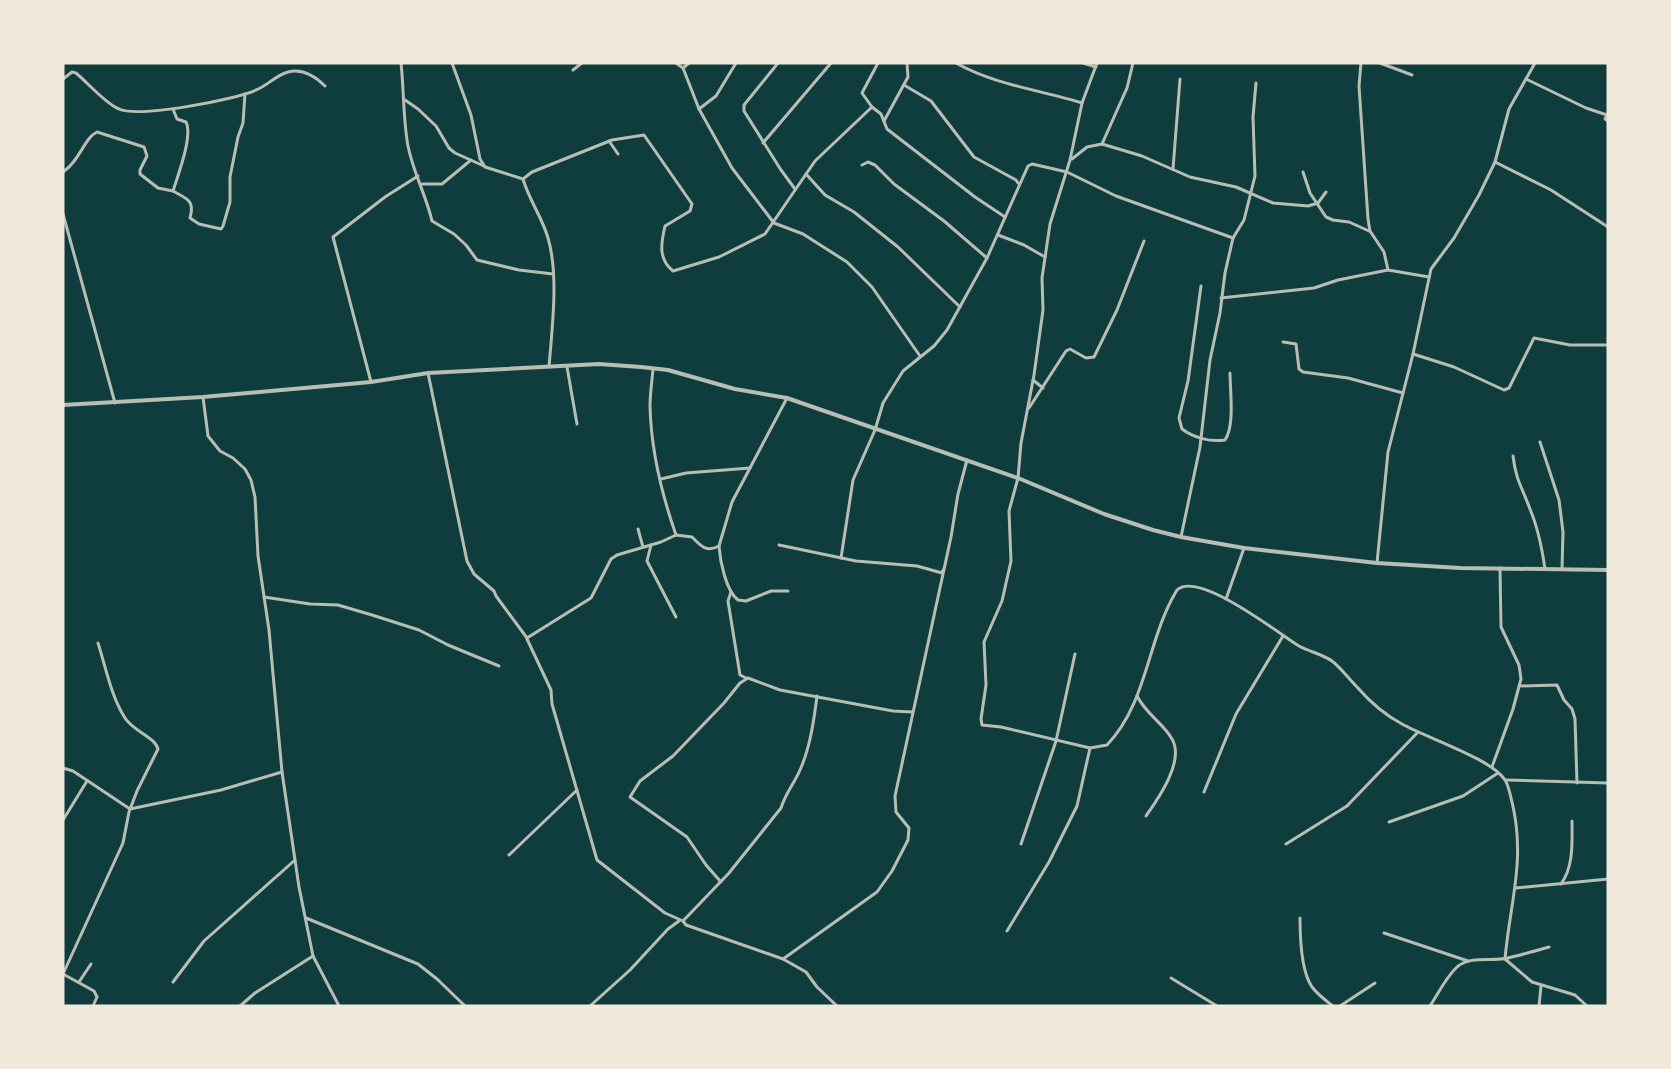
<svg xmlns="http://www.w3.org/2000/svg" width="1671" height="1069" font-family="'Work Sans',sans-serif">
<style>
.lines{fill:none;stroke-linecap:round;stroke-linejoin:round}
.minor{stroke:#b8beb3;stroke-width:3}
.tertiary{stroke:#b8beb3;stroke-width:4}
</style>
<rect width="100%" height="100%" fill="#0f3d3e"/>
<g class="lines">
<!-- minor -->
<g class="minor">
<path d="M401 63C404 90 403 119 408 146 413 172 426 195 432 221L454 234 466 245 477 260 519 270 553 274"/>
<polyline points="452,63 471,115 480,159 485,167 523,179"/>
<polyline points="676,63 683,68 699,109 732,168 774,223 803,234 847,262 872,287 920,356"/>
<polyline points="778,63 744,105 744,111 781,170 795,189"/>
<polyline points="878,63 862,93 872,107 881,114 887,129 975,197 1005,217"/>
<path d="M956 63C995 85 1041 90 1082 103"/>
<polyline points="1083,63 1096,67"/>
<path d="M1097 63 1082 103 1070 160 1050 224 1042 278 1043 310 1034 375 1021 443 1018 478 1009 511 1011 561 1002 601 984 642 986 685 981 719 982 725 1001 727 1090 748 1107 745C1148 702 1147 639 1177 590 1198 570 1278 633 1299 646 1310 652 1322 654 1332 661 1341 668 1349 679 1357 687 1370 702 1385 715 1402 724 1427 738 1492 759 1505 780 1509 786 1510 795 1512 802 1526 860 1510 902 1505 959L1532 982 1575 995 1587 1006"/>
<polyline points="1361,63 1359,86 1368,219 1370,231 1384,252 1388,270"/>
<polyline points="1380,63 1412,75"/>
<polyline points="683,68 689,63"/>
<polyline points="573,70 582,63"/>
<path d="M63 79 72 72 76 73C88 83 106 104 119 109 139 118 234 100 256 90 267 86 276 75 288 72 302 68 315 76 325 86"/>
<polyline points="1526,79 1586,108 1607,115 1605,119 1608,121"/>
<polyline points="904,85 931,101 974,157 1016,180 1018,183"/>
<polyline points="405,100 418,109 436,126 449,148 455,153 484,166"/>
<path d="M173 109 177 119 186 122C193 136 178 175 173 191 187 199 195 200 190 218L199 224 221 229 223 226 230 202V177L238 137 243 123 245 94"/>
<polyline points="699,109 716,96 736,63"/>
<polyline points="884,121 908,77 907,63"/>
<polyline points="609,141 618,154"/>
<polyline points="763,143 831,63"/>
<polyline points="1102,144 1127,88 1133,63"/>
<polyline points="1072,159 1087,147 1102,144 1142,156 1190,177 1236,187 1273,203 1308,206 1318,203 1326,192"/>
<polyline points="1495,162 1551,190 1608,227"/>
<polyline points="862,165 868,162 875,165 894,184 944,221 987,258"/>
<polyline points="1173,169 1180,79"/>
<path d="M63 172C80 161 84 138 97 132L144 147 147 156 140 170V174L158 188 173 191"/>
<polyline points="1303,172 1310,193 1326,217 1333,220 1349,222 1369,231"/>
<polyline points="806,174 825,195 854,212 898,247 960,307"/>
<polyline points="422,184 442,184 471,160"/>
<polyline points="63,214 115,403"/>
<polyline points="998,235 1024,245 1045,257"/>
<path d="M1201 286 1188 381 1179 418 1182 429C1194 438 1210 442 1225 440 1235 426 1230 390 1230 373"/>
<polyline points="1221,298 1314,288 1338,280 1388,270 1429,277"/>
<polyline points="1283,342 1296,344 1299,369 1303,372 1348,378 1403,393"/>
<polyline points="1413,354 1454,367 1504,390 1509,388 1534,338 1570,345 1608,345"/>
<path d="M549 367C552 329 559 275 548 238 542 217 529 200 523 179L532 172 612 140 644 135 692 204 690 211 665 226C661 243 658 259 673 271L719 257 765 234 815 161 872 107"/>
<polyline points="567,367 577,424"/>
<path d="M653 369C652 381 650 394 650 406 651 449 662 495 676 535"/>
<path d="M428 373 467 561 474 574 494 591 496 596 527 638 591 598 611 559 617 555 661 542 676 535 692 537C701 546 706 553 719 546L732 502 787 398"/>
<polyline points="1033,380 1043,388"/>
<polyline points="371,382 333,237 385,197 418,176"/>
<polyline points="203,397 208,436 220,451 233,458 245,469 251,480 255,497 258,556 269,630 282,772 299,887 313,956 339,1006"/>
<polyline points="1029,408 1066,351 1070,349 1086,358 1094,357 1117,310 1144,241"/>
<polyline points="1540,442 1559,500 1563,532 1562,569"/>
<path d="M1513 456C1516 481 1522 487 1530 509 1538 528 1542 548 1545 569"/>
<polyline points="661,479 686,473 750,468"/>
<polyline points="638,529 643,547"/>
<polyline points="1181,537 1200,447 1210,360 1220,313 1225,273 1233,238 1244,220 1255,176 1253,117 1256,83"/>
<polyline points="651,545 647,561 676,617"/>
<polyline points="779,545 856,561 917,566 942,573 943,570"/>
<path d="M719 546C720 561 726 591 738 600L746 601 771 591H788"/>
<polyline points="841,558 853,480 875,430 883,403 903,371 934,346 947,330 987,258 1028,166 1032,164 1067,172 1116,196 1233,238"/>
<polyline points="1377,563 1388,452 1413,354 1431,269 1454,238 1479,195 1495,162 1509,109 1535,63"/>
<polyline points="731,592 728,601 740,675 746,678"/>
<polyline points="264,597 310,604 338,605 372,615 419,630 448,645 499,666"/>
<polyline points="1226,599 1244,548"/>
<polyline points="527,639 551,690 552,704 597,860 665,913 683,921 686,925 783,959 806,972 817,987 837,1006"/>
<polyline points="1521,686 1557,685 1564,700 1572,709 1575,719 1577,783"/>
<path d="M1137 696C1146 714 1164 724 1172 739 1185 761 1158 799 1146 816"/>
<polyline points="1492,767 1513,709 1521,679 1519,665 1501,627 1500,568"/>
<polyline points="63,768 73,771 130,809 221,790 282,772"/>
<polyline points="1506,780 1608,783"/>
<polyline points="1204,792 1236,714 1283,636"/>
<polyline points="63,820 87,781"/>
<polyline points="1389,822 1463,796 1498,773"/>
<polyline points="1021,844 1056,741 1075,654"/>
<polyline points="1286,844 1347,806 1418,732"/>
<polyline points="509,855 577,790"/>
<polyline points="721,882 706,865 687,837 630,797 640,781 673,756 724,703 740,683 748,678 780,690 893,711 912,712"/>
<path d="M1561 884C1574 866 1572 842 1572 821"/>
<polyline points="1516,888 1608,879"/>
<polyline points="306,918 418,964 437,979 465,1006"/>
<path d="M1300 918C1300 936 1301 971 1312 987 1318 995 1325 1000 1333 1006"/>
<path d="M683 921 729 873 781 808C786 792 794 784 800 770 810 748 814 720 817 696"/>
<polyline points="1007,931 1049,862 1077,806 1090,748"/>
<polyline points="1384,933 1468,961"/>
<polyline points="783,959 877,892 892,871 908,840 909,828 896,812 895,796 951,537 958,494 967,460"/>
<path d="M63 974 123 843 129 812 137 791 158 749C155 737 133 731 125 718 111 696 106 668 98 643"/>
<polyline points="63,974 94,991 97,997 93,1006"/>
<polyline points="1171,978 1217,1006"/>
<polyline points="79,982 91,964"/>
<polyline points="173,982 204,941 295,860"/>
<polyline points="240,1006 255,993 313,956"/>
<polyline points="590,1006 630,970 668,929 679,921"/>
<polyline points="1340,1006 1375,983"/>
<path d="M1430 1006C1438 994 1446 977 1457 967 1471 955 1492 962 1508 958 1521 955 1535 951 1549 947"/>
<polyline points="1539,1006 1541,986"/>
</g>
<!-- tertiary -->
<polyline class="tertiary" points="63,405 203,397 371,382 428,373 599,364 641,367 668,370 735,389 787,398 1018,478 1104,514 1153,530 1181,537 1244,548 1377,563 1460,568 1608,570"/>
</g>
<!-- border -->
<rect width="1671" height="1069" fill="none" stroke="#f1e9da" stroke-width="129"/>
</svg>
